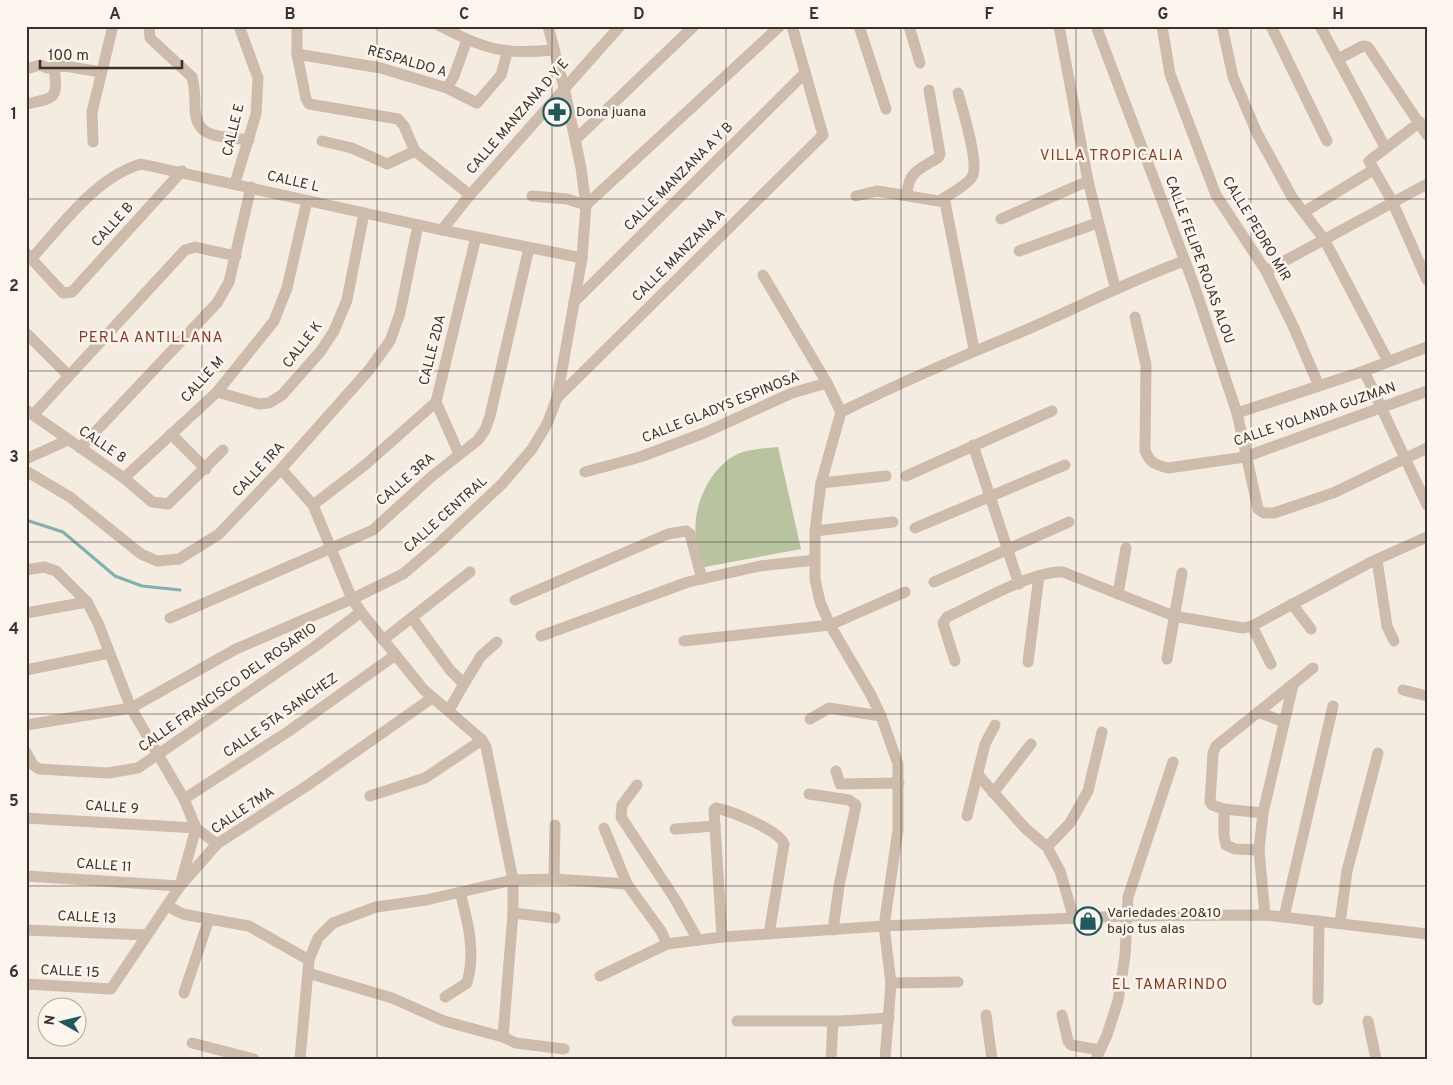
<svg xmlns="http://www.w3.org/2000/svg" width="1453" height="1085" font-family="Overpass,sans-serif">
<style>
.green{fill:#b8c4a0}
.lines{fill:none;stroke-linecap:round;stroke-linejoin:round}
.stream{stroke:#7fb0b2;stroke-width:3}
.minor{stroke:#cdbbac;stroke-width:11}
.grid{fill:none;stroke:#3b302b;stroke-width:1;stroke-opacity:0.55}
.labels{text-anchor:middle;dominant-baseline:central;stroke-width:5;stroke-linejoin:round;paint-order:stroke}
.street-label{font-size:14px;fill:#3b302b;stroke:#fbf5ee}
.poi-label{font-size:14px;fill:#3b302b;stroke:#fbf5ee;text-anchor:start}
.neighbourhood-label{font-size:15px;letter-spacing:1px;fill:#8c3b22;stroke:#fbf5ee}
.neatline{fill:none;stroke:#3b302b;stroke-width:2}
.grid-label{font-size:16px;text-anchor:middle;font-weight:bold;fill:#3b302b}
</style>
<rect width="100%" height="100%" fill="#f4ebe1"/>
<!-- green -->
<path class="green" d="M778 447 801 549 699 568C697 552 694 535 696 518 699 493 717 460 743 452 754 449 767 448 778 447Z"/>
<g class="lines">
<!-- stream -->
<polyline class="stream" points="26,520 63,532 115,576 142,586 180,590"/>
<!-- minor -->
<g class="minor">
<path d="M149 26 150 38 192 77C195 87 195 98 195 109 196 141 224 136 249 140"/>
<polyline points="297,26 297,54 306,99 309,104 398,119 404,126 415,151 470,195"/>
<path d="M440 26C484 49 503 55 553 50"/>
<polyline points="859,26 886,109"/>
<polyline points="909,26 920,63"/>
<polyline points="1059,26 1088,181 1115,287"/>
<polyline points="1096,26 1194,285 1237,413 1258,509 1264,513 1274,513 1333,493 1427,448"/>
<polyline points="1162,26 1170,74 1216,195 1266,271 1294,328 1319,386"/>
<polyline points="1222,26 1233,77 1257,133 1292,197 1324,239 1388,361"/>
<polyline points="1271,26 1327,141"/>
<polyline points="1320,26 1385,147"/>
<polyline points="297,54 381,68 447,88 477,103 501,75 507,53"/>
<polyline points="1338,59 1363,46 1368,47 1427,135"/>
<polyline points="26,69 40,65 47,68 65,66 101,72"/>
<polyline points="447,88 454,76 467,40"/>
<path d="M26 104C56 98 58 99 54 68"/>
<polyline points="1420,122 1369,161 1392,201 1427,280"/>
<polyline points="575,140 694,26"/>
<polyline points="322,141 352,148 387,164 415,151"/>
<polyline points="93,142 92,112 113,26"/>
<polyline points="235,183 256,114 258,78 239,26"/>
<path d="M907 195C908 172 919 169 938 158L940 154 929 90"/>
<polyline points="532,196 567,199 586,205 780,26"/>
<polyline points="856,196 877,191 945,202 974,349"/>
<path d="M941 200C950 194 966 186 972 177 980 164 962 108 958 93"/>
<polyline points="1304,212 1373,170"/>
<polyline points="1001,219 1088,181"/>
<polyline points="442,230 470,195 620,26"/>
<polyline points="1019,251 1097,223"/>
<polyline points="26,253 63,293 72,292 182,171"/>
<path d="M32 258C62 225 96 177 141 164L442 230 582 258"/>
<polyline points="1266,271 1427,184"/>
<polyline points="763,275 827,383"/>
<polyline points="574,302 805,73"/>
<path d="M1135 317 1146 365 1145 450C1149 462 1155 465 1168 468L1245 457 1427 391"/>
<polyline points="26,333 68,375"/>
<polyline points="1364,371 1427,505"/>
<polyline points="217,392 259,404 269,403 282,395 320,352 334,331 347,300 364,213"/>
<polyline points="557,398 823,135 792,26"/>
<polyline points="436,402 459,454"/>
<polyline points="26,410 124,478 152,502 168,504 223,450"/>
<path d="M841 412C898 384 955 359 1014 335 1071 311 1126 282 1184 261"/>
<polyline points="1237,413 1364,371 1427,347"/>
<polyline points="33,415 185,250 195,247 236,256"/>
<polyline points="171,434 206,469"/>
<polyline points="973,445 1019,584"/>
<polyline points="80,448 217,303 229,282 251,187"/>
<polyline points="26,459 68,440"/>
<polyline points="281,469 313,505 352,599 361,612 423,689 482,740 486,747 513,880 513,913 555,918"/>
<polyline points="26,471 70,497 141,554 157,561 179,559 219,534 281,469 369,370 390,341 400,313 418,225"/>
<polyline points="585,472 640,457 704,433 792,393 827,383 841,412 821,483 815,531 815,579 820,602 830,625 871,695 881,716 898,764 898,830 884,926 891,983 885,1059"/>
<polyline points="906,476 1052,411"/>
<polyline points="124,478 217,392 274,321 287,288 307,201"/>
<polyline points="821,483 886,476"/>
<polyline points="313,505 365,465 436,402 476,237"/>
<polyline points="915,528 1065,465"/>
<polyline points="815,531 893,522"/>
<polyline points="1377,560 1387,626 1394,641"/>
<polyline points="26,570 44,567 56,571 87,602 98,623 131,708 184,799 196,828 217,844"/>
<polyline points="934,582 1069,522"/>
<polyline points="1118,594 1126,548"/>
<polyline points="515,600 668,534 686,531 690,534 702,579"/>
<polyline points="1292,604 1311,629"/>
<polyline points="26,613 87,602"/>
<polyline points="170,618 373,530 431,477 478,440 485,430 490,416 529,248"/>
<polyline points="412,618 450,670 464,684 449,710"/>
<polyline points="1252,626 1271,664"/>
<polyline points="541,636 688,582 760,566 815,560"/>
<polyline points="383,640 470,572"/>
<polyline points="684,641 830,625 905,592"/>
<polyline points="1167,659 1182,573"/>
<path d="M955 661 943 623 947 617C976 604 1033 570 1063 572L1174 616 1243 628 1252 626 1371 562 1427 537"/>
<polyline points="1028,662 1039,576"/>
<polyline points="26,670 109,653"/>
<polyline points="464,684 481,656 497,642"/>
<polyline points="1403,690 1427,696"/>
<polyline points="1258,712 1284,722"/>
<polyline points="810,719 829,708 881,716"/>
<polyline points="26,725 131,708 236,649 352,599 403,574 436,546 502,484 532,449 547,424 557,398 582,258 586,205 581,168 564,87 548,26"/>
<polyline points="26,752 33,765 39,769 108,773 138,768 313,648 361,612"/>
<polyline points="836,771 840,784 899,783"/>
<polyline points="979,776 1025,828 1047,847 1060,871 1074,919"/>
<polyline points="637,785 622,805 621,817 675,899 698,940"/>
<polyline points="993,793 1031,744"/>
<polyline points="809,794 849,800 856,805 839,886 833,930"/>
<polyline points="370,796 425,778 482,740"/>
<polyline points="184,799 289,731 394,656"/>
<polyline points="1224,809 1224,836 1226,845 1235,849 1259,850"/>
<polyline points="1263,813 1224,809 1212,805 1210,802 1213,753 1216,746 1313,668"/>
<polyline points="967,816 985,744 995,725"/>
<polyline points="26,818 196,828 180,886 26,876"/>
<polyline points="604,828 627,884"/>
<polyline points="675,829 715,826"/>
<polyline points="1047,847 1070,823 1088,791 1102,732"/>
<polyline points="554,879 555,825"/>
<polyline points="167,906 183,914 209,919 184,993"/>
<polyline points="513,913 503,1037 516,1043 564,1049"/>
<polyline points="1265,915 1259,850 1263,813 1293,685"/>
<polyline points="1284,917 1333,706"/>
<polyline points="209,919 249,926 309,960"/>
<polyline points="1340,923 1347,871 1378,753"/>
<polyline points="26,930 147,935"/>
<path d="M722 937 714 810 716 808C731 811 779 830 784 844L769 934"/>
<polyline points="308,973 392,998 444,1021 503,1037"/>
<polyline points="600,976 667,944"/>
<polyline points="891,983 958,982"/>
<polyline points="26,984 111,989 180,886 217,844 308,785 432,698"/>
<path d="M445 997 467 983C476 952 468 923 460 892"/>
<polyline points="1318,1000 1319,921"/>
<polyline points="986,1015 992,1059"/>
<polyline points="1062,1015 1068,1041 1071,1045 1100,1050"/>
<polyline points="737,1021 841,1021 889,1018"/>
<polyline points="1368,1021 1376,1059"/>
<polyline points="192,1043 254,1059"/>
<polyline points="300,1059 309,960 318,938 333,923 376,907 426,900 513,880 554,879 627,884 661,931 667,944 722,937 884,926 1126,916 1265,915 1427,934"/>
<polyline points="831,1059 833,1021"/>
<polyline points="1096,1059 1107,1035 1118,1001 1125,956 1128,897 1173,762"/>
</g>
</g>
<!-- grid -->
<path class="grid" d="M202 26V1059M377 26V1059M552 26V1059M726 26V1059M901 26V1059M1076 26V1059M1251 26V1059M26 199H1427M26 371H1427M26 542H1427M26 714H1427M26 886H1427"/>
<!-- icons -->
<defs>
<g id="pharmacy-ring" transform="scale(1.4375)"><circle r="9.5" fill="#fbf5ee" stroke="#1f5a5e" stroke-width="1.5"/><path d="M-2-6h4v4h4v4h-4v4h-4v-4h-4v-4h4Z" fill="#1f5a5e"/></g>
<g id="shop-ring" transform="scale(1.4375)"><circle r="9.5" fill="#fbf5ee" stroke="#1f5a5e" stroke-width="1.5"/><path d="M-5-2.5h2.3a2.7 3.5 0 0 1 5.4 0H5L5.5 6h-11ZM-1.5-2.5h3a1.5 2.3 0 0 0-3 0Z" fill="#1f5a5e"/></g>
</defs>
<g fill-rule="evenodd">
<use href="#pharmacy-ring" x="557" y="112"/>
<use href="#shop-ring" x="1088" y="921"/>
</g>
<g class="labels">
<!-- street labels -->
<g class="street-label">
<text transform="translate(407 62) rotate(16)">RESPALDO A</text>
<text transform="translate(518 117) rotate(-49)">CALLE MANZANA D Y E</text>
<text transform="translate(234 130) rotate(-76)">CALLE E</text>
<text transform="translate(679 177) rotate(-45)">CALLE MANZANA A Y B</text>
<text transform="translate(293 182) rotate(13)">CALLE L</text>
<text transform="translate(113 225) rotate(-48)">CALLE B</text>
<text transform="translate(1256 229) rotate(59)">CALLE PEDRO MIR</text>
<text transform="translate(679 256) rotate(-45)">CALLE MANZANA A</text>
<text transform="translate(1199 260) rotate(70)">CALLE FELIPE ROJAS ALOU</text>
<text transform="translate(303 345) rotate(-52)">CALLE K</text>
<text transform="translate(433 350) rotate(-76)">CALLE 2DA</text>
<text transform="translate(203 380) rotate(-48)">CALLE M</text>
<text transform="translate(721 408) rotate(-22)">CALLE GLADYS ESPINOSA</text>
<text transform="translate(1315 415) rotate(-19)">CALLE YOLANDA GUZMAN</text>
<text transform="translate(102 445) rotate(34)">CALLE 8</text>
<text transform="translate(259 470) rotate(-47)">CALLE 1RA</text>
<text transform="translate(406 480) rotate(-41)">CALLE 3RA</text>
<text transform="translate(446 515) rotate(-42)">CALLE CENTRAL</text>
<text transform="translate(228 688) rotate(-35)">CALLE FRANCISCO DEL ROSARIO</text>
<text transform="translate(281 716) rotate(-35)">CALLE 5TA SANCHEZ</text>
<text transform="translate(112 808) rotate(4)">CALLE 9</text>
<text transform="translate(243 811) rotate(-34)">CALLE 7MA</text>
<text transform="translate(104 866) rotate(4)">CALLE 11</text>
<text transform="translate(87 918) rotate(3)">CALLE 13</text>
<text transform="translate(70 972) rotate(3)">CALLE 15</text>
</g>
<!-- poi labels -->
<g class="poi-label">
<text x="576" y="112">Dona juana</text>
<text x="1107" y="913">Variedades 20&amp;10<tspan x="1107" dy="16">bajo tus alas</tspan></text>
</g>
<!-- neighbourhood labels -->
<g class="neighbourhood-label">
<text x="1112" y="156">VILLA TROPICALIA</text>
<text x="151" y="338">PERLA ANTILLANA</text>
<text x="1170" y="985">EL TAMARINDO</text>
</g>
</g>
<!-- border -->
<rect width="1453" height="1085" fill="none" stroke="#fbf5ee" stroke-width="55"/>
<!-- north arrow -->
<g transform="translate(62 1022) rotate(278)"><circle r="24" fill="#fbf5ee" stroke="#aea6a0"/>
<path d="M0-4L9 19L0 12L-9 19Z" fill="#1f5a5e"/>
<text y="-8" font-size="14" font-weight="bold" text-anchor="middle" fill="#3b302b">N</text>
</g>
<!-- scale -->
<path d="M40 60v8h142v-8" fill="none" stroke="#3b302b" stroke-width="2.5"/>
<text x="48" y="60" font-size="15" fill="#3b302b" stroke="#fbf5ee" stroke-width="4" paint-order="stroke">100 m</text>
<rect x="28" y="28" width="1398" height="1030" class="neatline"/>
<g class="grid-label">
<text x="115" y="19">A</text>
<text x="290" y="19">B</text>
<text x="464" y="19">C</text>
<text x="639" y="19">D</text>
<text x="814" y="19">E</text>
<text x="989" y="19">F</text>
<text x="1163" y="19">G</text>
<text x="1338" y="19">H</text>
<text x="14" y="119">1</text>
<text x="14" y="291">2</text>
<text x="14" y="462">3</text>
<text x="14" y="634">4</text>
<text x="14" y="806">5</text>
<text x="14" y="977">6</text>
</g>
</svg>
